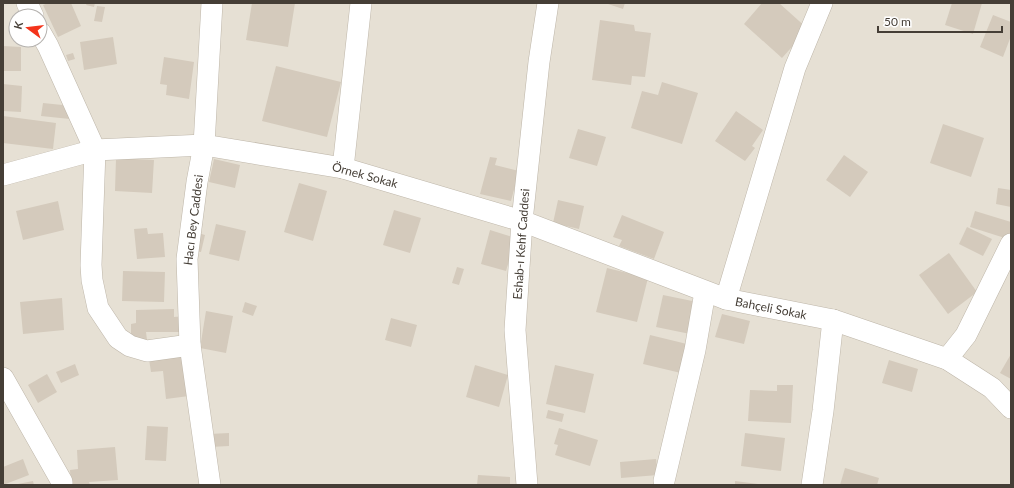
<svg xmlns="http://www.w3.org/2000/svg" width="1014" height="488" font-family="Lato,sans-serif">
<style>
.residential{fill:#e6e0d4;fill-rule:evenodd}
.building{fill:#d4cabc}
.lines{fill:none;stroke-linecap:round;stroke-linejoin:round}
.minor-casing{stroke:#beb6a9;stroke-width:22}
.minor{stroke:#fff;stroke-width:21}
.labels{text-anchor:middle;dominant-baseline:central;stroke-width:4;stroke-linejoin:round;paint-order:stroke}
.street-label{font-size:12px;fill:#453e36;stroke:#fff}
</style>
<rect width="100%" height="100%" fill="#f3eee6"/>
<!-- residential -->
<path class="residential" d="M3 3H1011V485H3ZM16 16H40V40H16Z"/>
<!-- building -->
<g class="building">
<polygon points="48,3 71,3 81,26 58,37 43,5"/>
<polygon points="87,3 95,3 94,7 86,5"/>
<polygon points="252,3 295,3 288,47 246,40"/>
<polygon points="605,3 625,3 623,9"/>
<polygon points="762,3 779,3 808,29 782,58 744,24"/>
<polygon points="952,3 982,3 973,34 945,25"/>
<polygon points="97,6 105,7 102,22 94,21"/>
<polygon points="993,15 1011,22 1011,36 1003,57 980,47"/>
<polygon points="600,20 634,25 635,31 651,33 645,77 632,76 631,85 592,80"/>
<polygon points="113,37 117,64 84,70 80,42"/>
<polygon points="3,46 21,47 21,71 3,71"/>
<polygon points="73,53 75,59 68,61 66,55"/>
<polygon points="164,57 194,62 189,99 166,95 167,85 160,84"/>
<polygon points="276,66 341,82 327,137 262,121"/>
<polygon points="662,82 698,93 682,144 631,128 642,91 658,95"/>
<polygon points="3,84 22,86 21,112 3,111"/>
<polygon points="43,103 72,106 70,119 41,116"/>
<polygon points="736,111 763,130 752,146 755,148 745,161 715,141"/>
<polygon points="3,116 56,123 53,149 3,143"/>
<polygon points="943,124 984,138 971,177 930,163"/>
<polygon points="578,129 606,137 597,166 569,158"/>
<polygon points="844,155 868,172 850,197 826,180"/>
<polygon points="490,157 497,158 495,165 519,171 511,201 480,194"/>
<polygon points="116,158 154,160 152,193 115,191"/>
<polygon points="214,159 240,165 235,188 209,182"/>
<polygon points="299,183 327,191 313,241 284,232"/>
<polygon points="998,188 1011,190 1011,207 996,204"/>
<polygon points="558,200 584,206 579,229 553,223"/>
<polygon points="58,201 64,230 23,240 16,211"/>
<polygon points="394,210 421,218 410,253 383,245"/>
<polygon points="975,211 1011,222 1011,231 1008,239 970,227"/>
<polygon points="622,215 664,232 654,259 619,246 622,240 613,237"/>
<polygon points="216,224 246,231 239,261 209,254"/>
<polygon points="967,227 992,239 983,256 959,244"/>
<polygon points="147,228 148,234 163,233 165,257 137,259 134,229"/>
<polygon points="490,230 516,238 506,271 481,264"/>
<polygon points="198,233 205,235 201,252 194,251"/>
<polygon points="949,253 977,292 948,314 919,275"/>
<polygon points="457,267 464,269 459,285 452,283"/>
<polygon points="607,268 648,278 637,322 596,312"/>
<polygon points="123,271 165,272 164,302 122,301"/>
<polygon points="663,295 702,303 695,335 656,327"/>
<polygon points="62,298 64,330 23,334 20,302"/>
<polygon points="245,302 257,306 253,316 242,312"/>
<polygon points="174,309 174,317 184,316 184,332 146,332 147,340 131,340 131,324 136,323 136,310"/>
<polygon points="206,311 233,316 226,353 200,348"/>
<polygon points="722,314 750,321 744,344 715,337"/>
<polygon points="391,318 417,325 411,347 385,340"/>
<polygon points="650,335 687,344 681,373 643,364"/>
<polygon points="183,354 189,396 166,399 163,371 151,372 149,359"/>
<polygon points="1011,354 1011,379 1000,373"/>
<polygon points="889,360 918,369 912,392 882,383"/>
<polygon points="75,364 79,375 61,383 56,372"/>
<polygon points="475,365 508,375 499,407 466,397"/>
<polygon points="555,365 594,374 585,413 546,404"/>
<polygon points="47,374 57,392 38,403 28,385"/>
<polygon points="777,385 793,385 791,423 748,421 750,390 777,391"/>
<polygon points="548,410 564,414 562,422 546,418"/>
<polygon points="147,426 168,427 166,461 145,460"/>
<polygon points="559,428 598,440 590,466 555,455 558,445 554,444"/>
<polygon points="229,433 229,446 210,447 209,434"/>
<polygon points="745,433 785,438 781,471 741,466"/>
<polygon points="115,447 118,480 89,482 90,485 71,485 70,470 78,469 77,450"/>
<polygon points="23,459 29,475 3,485 3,467"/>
<polygon points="656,459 658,475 621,478 620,462"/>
<polygon points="845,468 879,478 877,485 840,485"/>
<polygon points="478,475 510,477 510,485 477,485"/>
<polygon points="33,481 34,485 18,485 18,484"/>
<polygon points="735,481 758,484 758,485 735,485"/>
</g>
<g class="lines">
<!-- minor casing -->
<g class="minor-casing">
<g id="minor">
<polyline points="27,3 33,16"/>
<polyline points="40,32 48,46 95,150 91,265 92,280 98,308 118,338 130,346 147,351 190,345"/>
<polyline points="343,168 361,3"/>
<polyline points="3,175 95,150 204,145 343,168 522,221 726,299 833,320 947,359 992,388 1011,408"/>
<polyline points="726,299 795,68 822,3"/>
<polyline points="947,359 966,335 1011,244"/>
<polyline points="3,378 62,482 62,485"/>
<polyline points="664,481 695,350 705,292"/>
<polyline points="210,485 190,345 187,259 197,182 204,145 212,3"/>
<polyline points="527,485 515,330 522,221 539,62 548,3"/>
<polyline points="812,485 823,411 833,320"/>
</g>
</g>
<!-- minor -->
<use href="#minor" class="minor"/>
</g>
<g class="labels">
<!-- street labels -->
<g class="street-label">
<text transform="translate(365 175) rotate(15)">Örnek Sokak</text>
<text transform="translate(193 220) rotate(-83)">Hacı Bey Caddesi</text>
<text transform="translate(521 244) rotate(-86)">Eshab-ı Kehf Caddesi</text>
<text transform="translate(771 308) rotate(11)">Bahçeli Sokak</text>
</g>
</g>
<!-- border -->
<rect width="1014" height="488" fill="none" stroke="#453e36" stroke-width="8"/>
<!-- north arrow -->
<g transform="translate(28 28) rotate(285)"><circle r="19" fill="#ffffff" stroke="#b5b2af"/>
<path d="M0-3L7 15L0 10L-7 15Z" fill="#f4341b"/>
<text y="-6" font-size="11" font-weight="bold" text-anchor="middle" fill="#453e36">K</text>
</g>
<!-- scale -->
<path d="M878 26v6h124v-6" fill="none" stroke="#453e36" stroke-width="2"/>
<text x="884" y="26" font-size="12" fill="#453e36" stroke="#ffffff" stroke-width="3" paint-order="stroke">50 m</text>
</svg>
